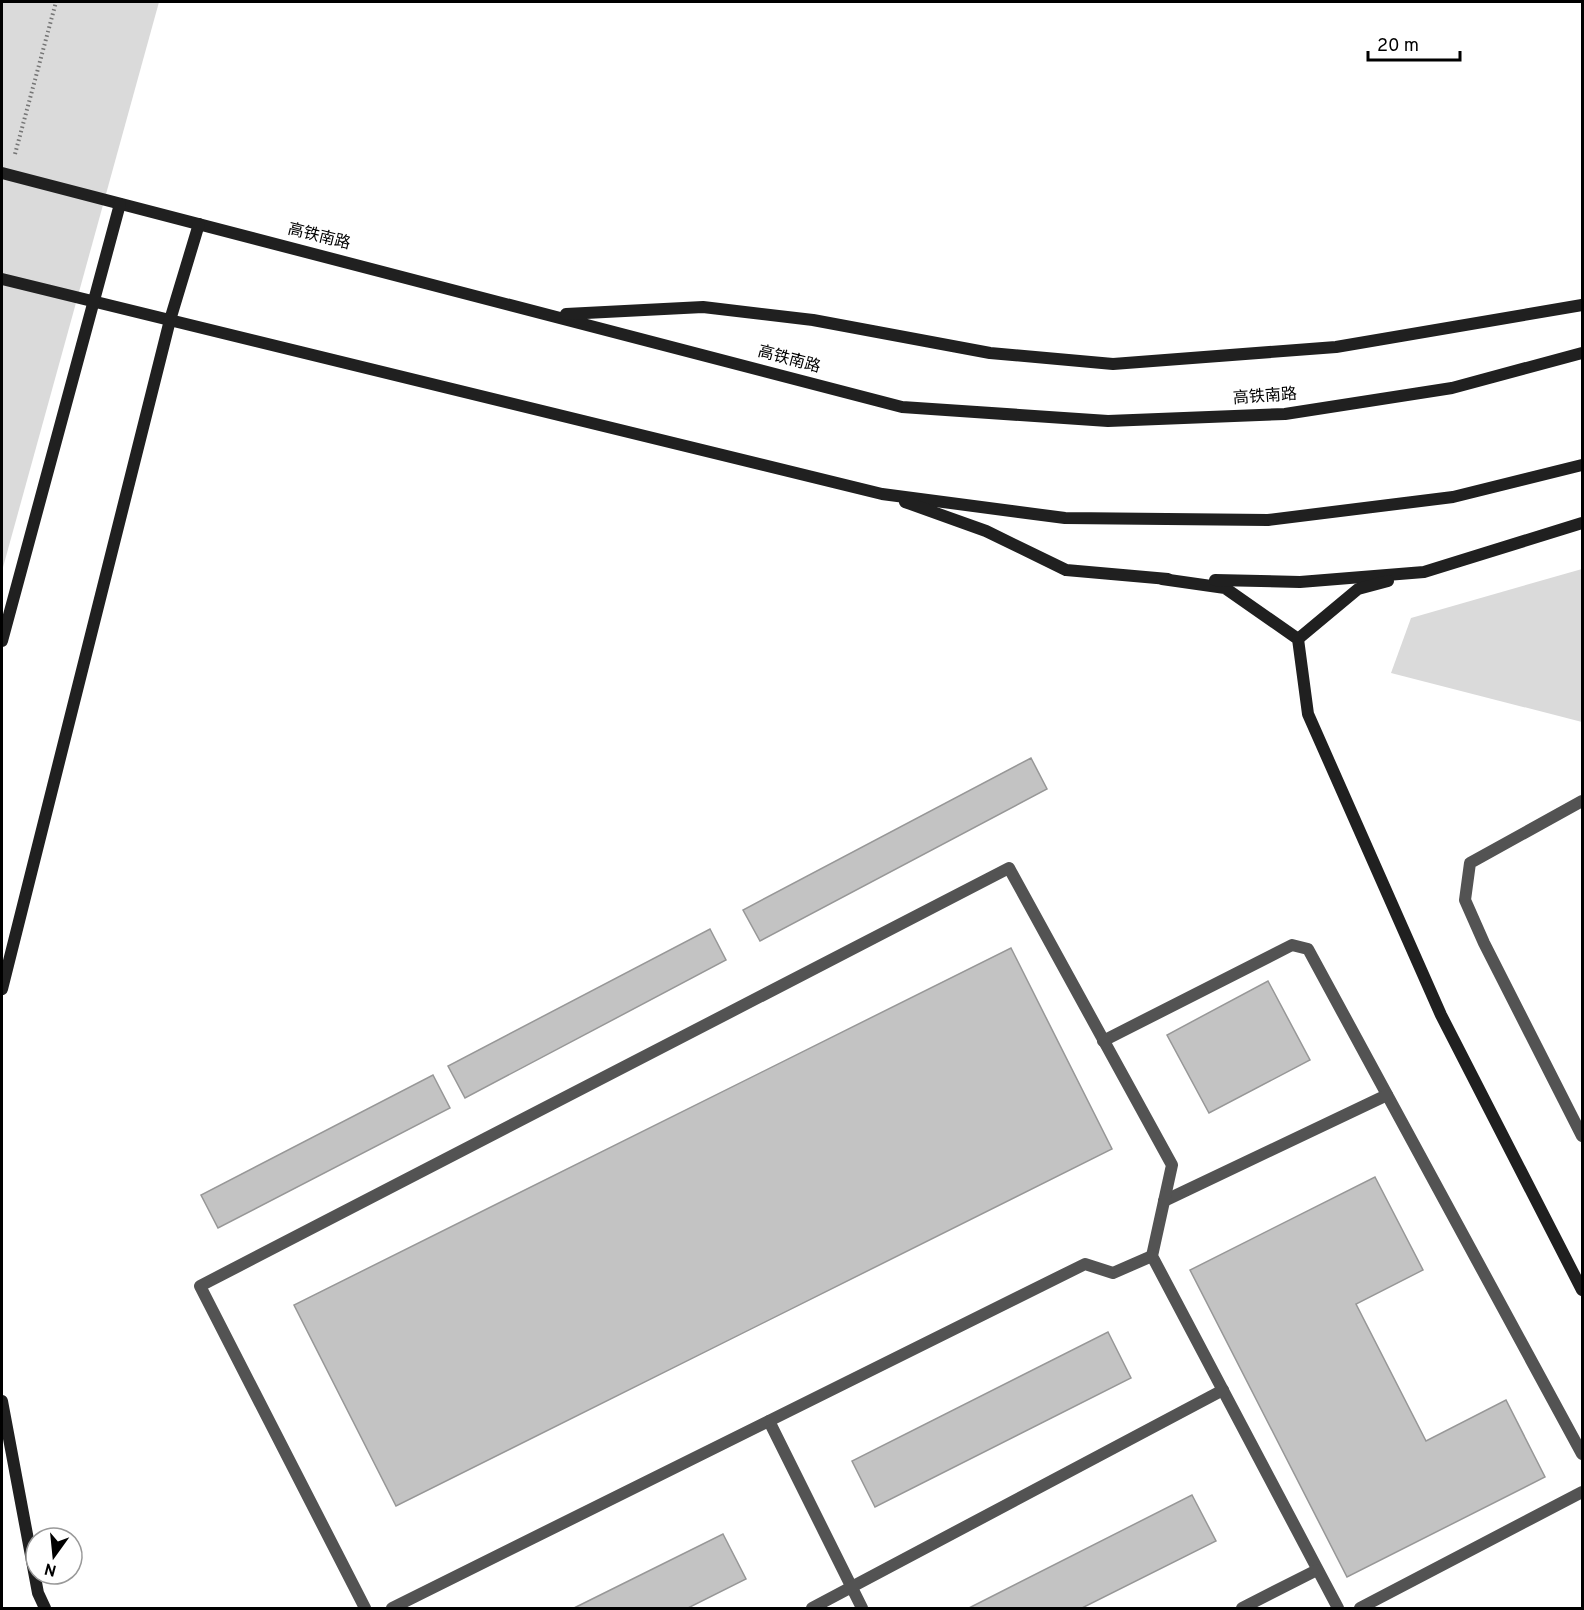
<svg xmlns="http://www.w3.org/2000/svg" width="1584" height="1610" font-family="Overpass,'Noto Sans SC',sans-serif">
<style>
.green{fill:#dadada}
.building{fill:#c3c3c3;stroke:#979797;stroke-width:1.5}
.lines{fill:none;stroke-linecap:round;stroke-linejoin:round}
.path{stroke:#757575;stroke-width:4;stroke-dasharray:1.5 3;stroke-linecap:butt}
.lane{stroke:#535353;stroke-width:12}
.secondary{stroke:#202020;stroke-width:12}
.labels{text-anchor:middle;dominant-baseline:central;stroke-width:4.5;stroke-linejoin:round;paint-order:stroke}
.street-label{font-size:16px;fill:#000;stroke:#fff}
</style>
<rect width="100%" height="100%" fill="#fff"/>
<!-- green -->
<g class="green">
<polygon points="2,2 159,2 2,571"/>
<polygon points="1582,569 1582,722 1391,673 1411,618"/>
</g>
<!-- building -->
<g class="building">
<polygon points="1031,758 1047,789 760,941 743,910"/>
<polygon points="710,929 726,960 465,1098 448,1066"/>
<polygon points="1011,948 1112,1149 396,1506 294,1305"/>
<polygon points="1268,981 1310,1060 1209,1113 1167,1035"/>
<polygon points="433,1075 450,1108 218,1228 201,1195"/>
<polygon points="1375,1177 1423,1270 1356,1304 1426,1441 1506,1400 1545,1477 1347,1577 1190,1270"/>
<polygon points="1108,1332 1131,1378 875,1507 852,1461"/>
<polygon points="1192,1495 1216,1541 1082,1608 969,1608"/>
<polygon points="723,1534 746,1579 688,1608 574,1608"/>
</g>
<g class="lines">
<!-- path -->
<polyline class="path" points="15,154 56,2"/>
<!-- lane -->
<g class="lane">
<polyline points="1582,801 1470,863 1465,900 1484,943 1582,1136"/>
<polyline points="1103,1041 1292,945 1308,949 1582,1454"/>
<polyline points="1164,1201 1387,1095"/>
<polyline points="769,1421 862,1608"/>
<polyline points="365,1608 200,1286 1009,868 1172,1165 1152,1256 1338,1608"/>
<polyline points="392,1608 1085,1264 1113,1273 1152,1256"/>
<polyline points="812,1608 1223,1390"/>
<polyline points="1242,1608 1317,1570"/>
<polyline points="1360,1608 1582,1492"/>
</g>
<!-- secondary -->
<g class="secondary">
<polyline points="2,173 902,407 1108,421 1285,414 1452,388 1582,353"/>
<polyline points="2,279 882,494 1065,518 1268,520 1453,497 1582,465"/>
<polyline points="566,314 703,307 813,320 990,353 1113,364 1336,347 1582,305"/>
<polyline points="905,502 986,531 1066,570 1168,579"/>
<polyline points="1162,579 1225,588 1298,639 1308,714 1441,1015 1582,1290"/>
<polyline points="1215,580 1300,582 1424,572 1582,523"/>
<polyline points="1298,639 1358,589 1388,581"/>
<polyline points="2,641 120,204"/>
<polyline points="2,989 170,320 199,224"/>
<polyline points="2,1401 38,1593 45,1608"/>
</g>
</g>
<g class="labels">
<!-- street labels -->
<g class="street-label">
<text transform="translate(319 237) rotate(14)">高铁南路</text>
<text transform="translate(789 360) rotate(15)">高铁南路</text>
<text transform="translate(1265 397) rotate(-4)">高铁南路</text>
</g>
</g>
<!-- border -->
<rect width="1584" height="1610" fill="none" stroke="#000000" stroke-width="6"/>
<!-- north arrow -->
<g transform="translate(54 1556) rotate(195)"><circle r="28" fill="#ffffff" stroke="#999999" stroke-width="1.5"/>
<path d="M0-4.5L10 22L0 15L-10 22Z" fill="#000000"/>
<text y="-9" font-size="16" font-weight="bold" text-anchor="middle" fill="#000000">N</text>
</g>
<!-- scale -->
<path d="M1368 51v9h92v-9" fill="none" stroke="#000000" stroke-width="3"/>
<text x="1377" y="51" font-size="18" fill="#000000" stroke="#ffffff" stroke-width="4.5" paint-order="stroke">20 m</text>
</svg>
